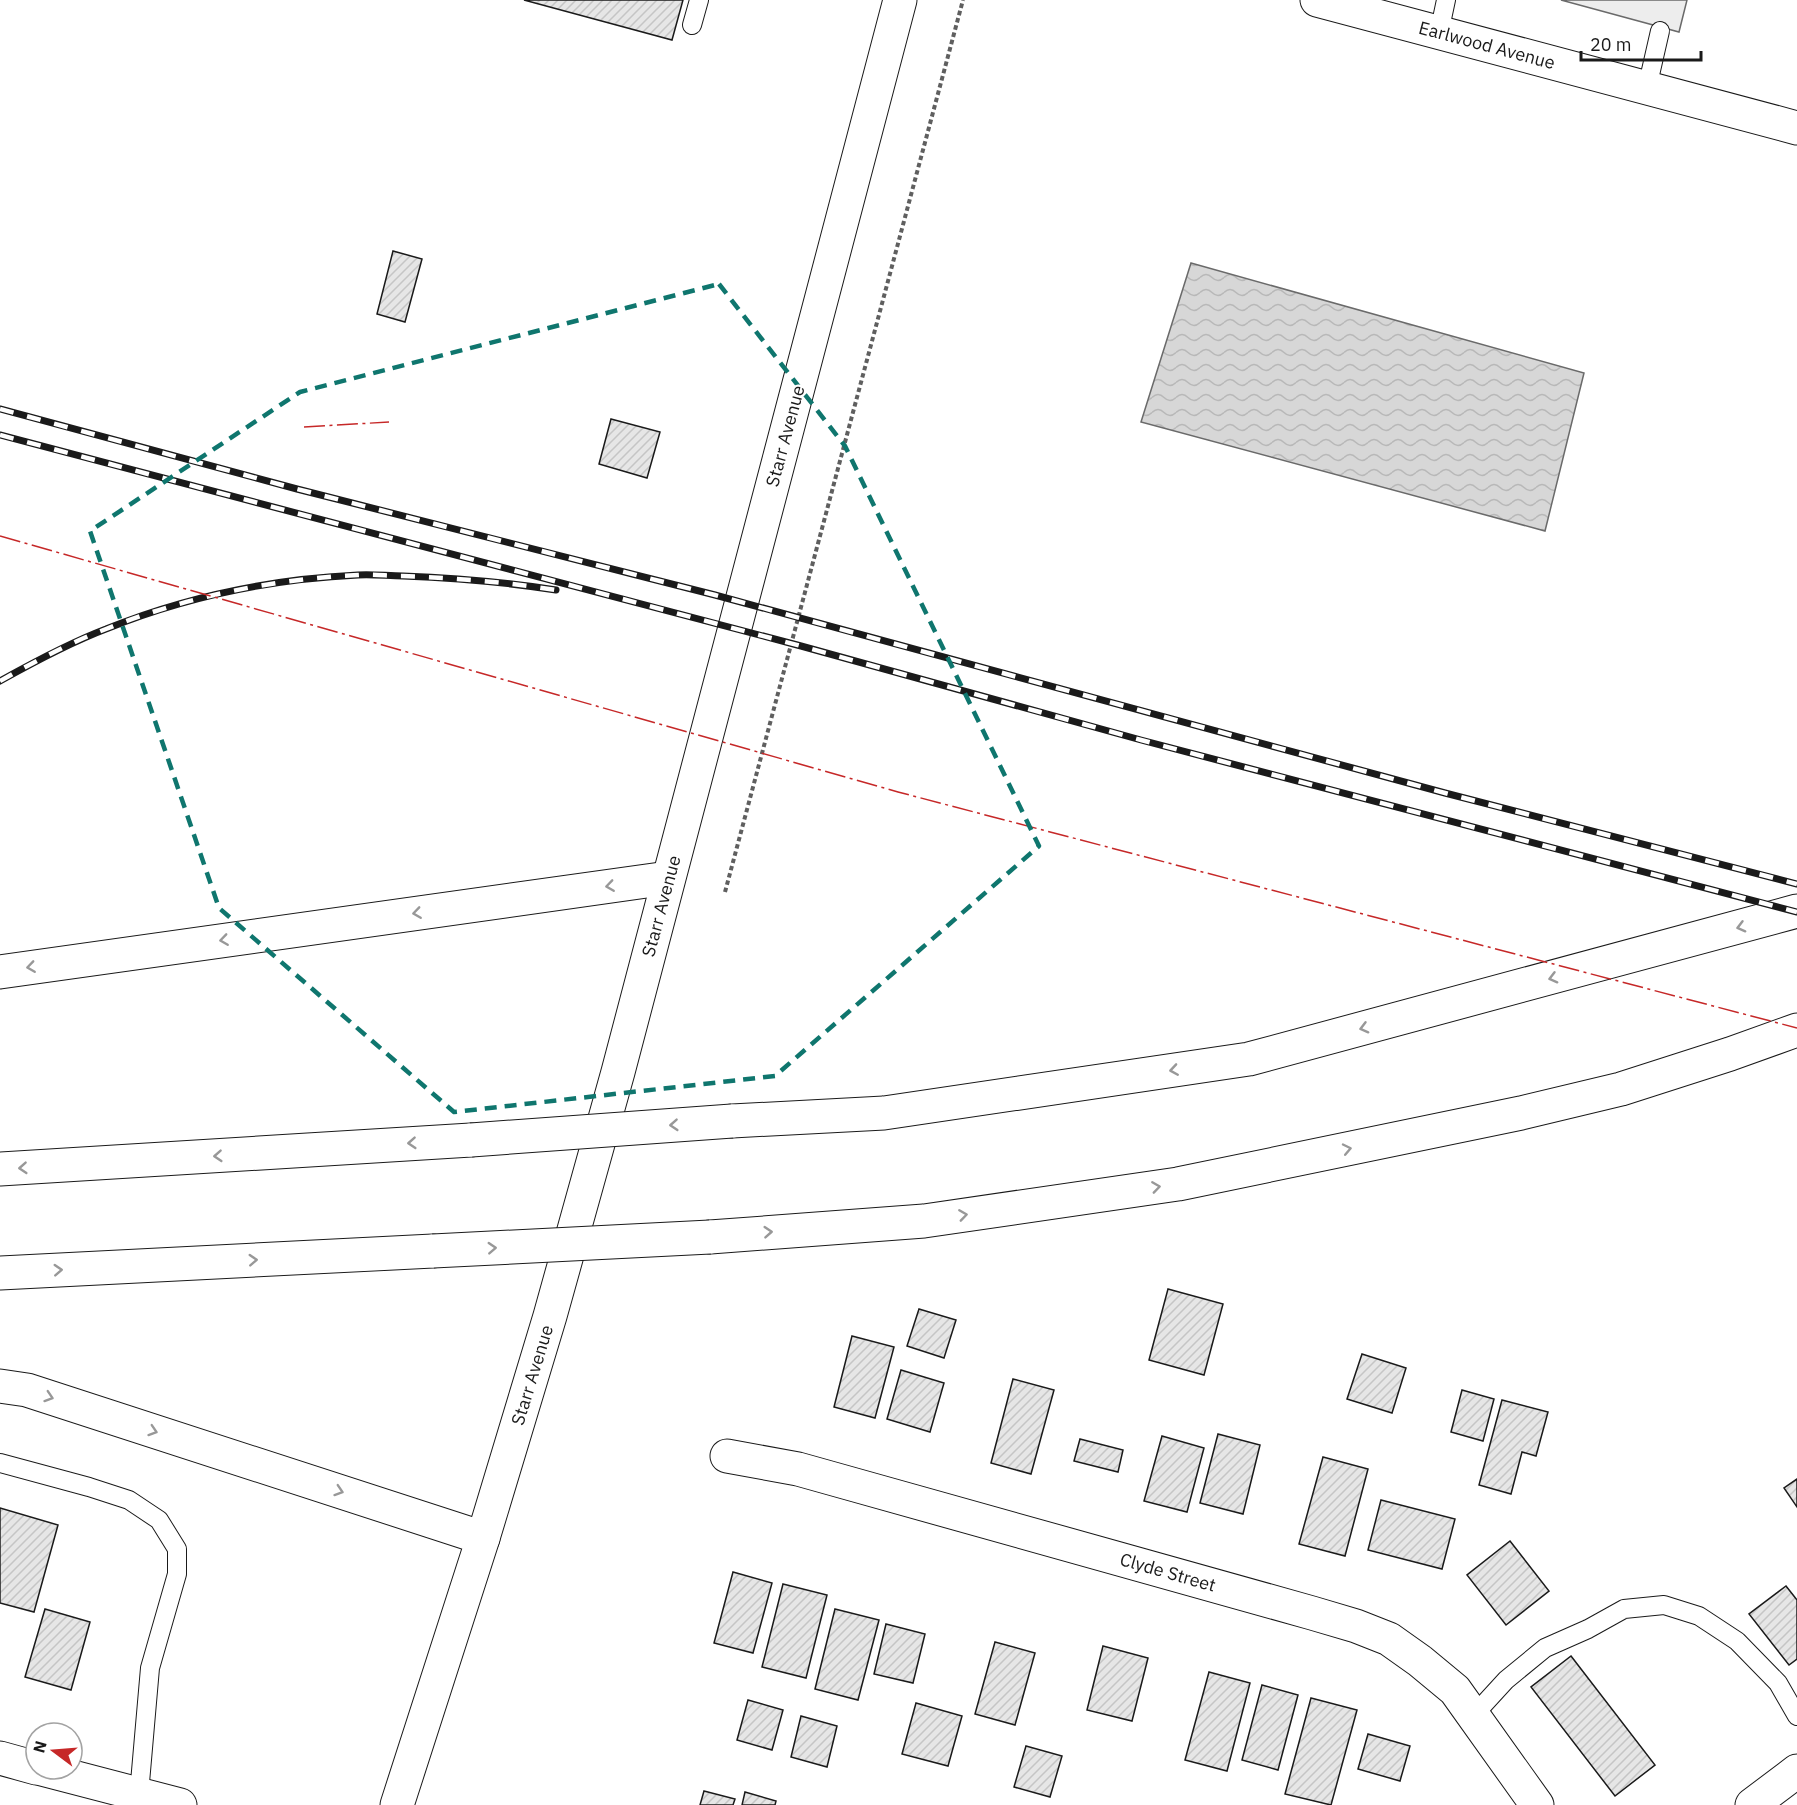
<svg xmlns="http://www.w3.org/2000/svg" width="1797" height="1805" font-family="'IBM Plex Sans',sans-serif">
<style>
.pitch{fill:#ededed;stroke:#6a6a6a;stroke-width:1.5}
.water{fill:url(#water-waves);stroke:#6a6a6a;stroke-width:1.5}
.building{fill:url(#building-hatch);stroke:#1a1a1a;stroke-width:1.5}
.lines{fill:none;stroke-linecap:round;stroke-linejoin:round}
.service-casing{stroke:#1a1a1a;stroke-width:20}
.minor-casing{stroke:#1a1a1a;stroke-width:35}
.secondary-casing{stroke:#1a1a1a;stroke-width:35}
.motorway-casing{stroke:#1a1a1a;stroke-width:35}
.path{stroke:#5f5f5f;stroke-width:4;stroke-dasharray:4.5 3;stroke-linecap:butt}
.service{stroke:#fff;stroke-width:18}
.minor{stroke:#fff;stroke-width:33}
.secondary{stroke:#fff;stroke-width:33}
.motorway{stroke:#fff;stroke-width:33}
.rail-casing{stroke:#1a1a1a;stroke-width:7}
.rail{stroke:#fff;stroke-width:4.5;stroke-dasharray:14;stroke-linecap:butt}
.motorway-bridge-casing{stroke:#1a1a1a;stroke-width:35;stroke-linecap:butt}
.motorway-bridge{stroke:#fff;stroke-width:33}
.power{stroke:#c62828;stroke-width:1.5;stroke-dasharray:21 4.5 3 4.5;stroke-linecap:butt}
.oneway{stroke:#989898}
.marked{fill:none;stroke:#0f766e;stroke-width:4.5;stroke-dasharray:12 8;stroke-linejoin:round}
.labels{text-anchor:middle;dominant-baseline:central;stroke-width:4.5;stroke-linejoin:round;paint-order:stroke}
.street-label{font-size:18px;fill:#1a1a1a;stroke:#fff}
</style>
<defs>
<pattern id="water-waves" width="16" height="10" patternUnits="userSpaceOnUse" patternTransform="scale(1.5)"><rect width="16" height="10" fill="#d7d7d7"/><path d="M0 5q4-4 8 0t8 0" fill="none" stroke="#b8b8b8"/></pattern>
<pattern id="building-hatch" width="6" height="6" patternUnits="userSpaceOnUse" patternTransform="scale(1.5)"><rect width="6" height="6" fill="#e6e6e6"/><path d="M-1 1l2-2M0 6l6-6M5 7l2-2" fill="none" stroke="#c5c5c5"/></pattern>
</defs>
<rect width="100%" height="100%" fill="#fff"/>
<!-- pitch -->
<polygon class="pitch" points="1561,0 1687,0 1679,32"/>
<!-- water -->
<polygon class="water" points="1191,263 1584,373 1545,531 1141,422"/>
<!-- building -->
<g class="building">
<polygon points="524,0 683,0 672,40"/>
<polygon points="393,251 422,259 405,322 377,314"/>
<polygon points="611,419 660,432 647,478 599,464"/>
<polygon points="1168,1289 1223,1304 1204,1375 1149,1360"/>
<polygon points="919,1309 956,1320 944,1358 907,1346"/>
<polygon points="852,1336 894,1347 875,1418 834,1407"/>
<polygon points="1362,1354 1406,1368 1392,1413 1347,1399"/>
<polygon points="901,1370 944,1383 930,1432 887,1419"/>
<polygon points="1013,1379 1054,1390 1031,1474 991,1463"/>
<polygon points="1462,1390 1494,1399 1483,1441 1451,1432"/>
<polygon points="1502,1400 1548,1412 1536,1456 1522,1452 1511,1494 1479,1485"/>
<polygon points="1218,1434 1260,1445 1243,1514 1200,1503"/>
<polygon points="1162,1436 1204,1448 1187,1512 1144,1501"/>
<polygon points="1080,1439 1123,1450 1118,1472 1074,1461"/>
<polygon points="1323,1457 1368,1469 1345,1556 1299,1544"/>
<polygon points="1797,1479 1797,1507 1784,1488"/>
<polygon points="1381,1500 1455,1519 1442,1569 1368,1550"/>
<polygon points="0,1508 58,1525 34,1612 0,1603"/>
<polygon points="1510,1541 1549,1591 1506,1625 1467,1575"/>
<polygon points="733,1572 772,1583 753,1653 714,1643"/>
<polygon points="783,1584 827,1595 806,1678 762,1667"/>
<polygon points="1786,1586 1797,1600 1797,1659 1789,1665 1749,1614"/>
<polygon points="45,1609 90,1622 71,1690 25,1677"/>
<polygon points="835,1609 879,1620 858,1700 815,1689"/>
<polygon points="886,1624 925,1634 913,1683 874,1674"/>
<polygon points="995,1642 1035,1653 1015,1725 975,1714"/>
<polygon points="1103,1646 1148,1658 1132,1721 1087,1710"/>
<polygon points="1571,1656 1655,1765 1615,1796 1531,1687"/>
<polygon points="1209,1672 1250,1683 1227,1771 1185,1760"/>
<polygon points="1262,1685 1298,1695 1278,1770 1242,1760"/>
<polygon points="1311,1698 1357,1710 1331,1805 1285,1794"/>
<polygon points="748,1700 783,1710 772,1750 737,1740"/>
<polygon points="916,1703 962,1716 948,1766 902,1754"/>
<polygon points="801,1716 837,1726 827,1767 791,1757"/>
<polygon points="1368,1734 1410,1746 1400,1781 1358,1769"/>
<polygon points="1026,1746 1062,1756 1050,1797 1014,1787"/>
<polygon points="704,1791 735,1799 733,1805 700,1805"/>
<polygon points="745,1792 776,1801 775,1805 742,1805"/>
</g>
<g class="lines">
<!-- service casing -->
<g class="service-casing">
<g id="service">
<polyline points="692,25 699,0"/>
<polyline points="1439,33 1446,0"/>
<polyline points="1647,88 1660,31"/>
<polyline points="0,1463 89,1487 129,1500 159,1520 177,1549 177,1574 150,1668 139,1794 136,1801"/>
<polyline points="1473,1716 1506,1680 1545,1648 1588,1629 1624,1609 1664,1605 1699,1616 1737,1641 1778,1683 1797,1716"/>
</g>
</g>
<!-- minor casing -->
<g class="minor-casing">
<g id="minor">
<polyline points="1317,0 1797,128"/>
<polyline points="727,1456 798,1469 1312,1613 1356,1626 1389,1639 1420,1661 1455,1690 1537,1805"/>
<polyline points="0,1758 36,1768"/>
<polyline points="42,1769 180,1805"/>
<polyline points="1752,1805 1797,1771"/>
</g>
</g>
<!-- secondary casing -->
<g class="secondary-casing">
<polyline id="secondary" points="397,1805 483,1538 550,1316 618,1072 900,0"/>
</g>
<!-- motorway casing -->
<g class="motorway-casing">
<g id="motorway">
<polyline points="0,972 668,878"/>
<polyline points="732,1121 884,1113 1249,1059 1797,911"/>
<polyline points="0,1169 471,1140"/>
<polyline points="710,1237 924,1221 1178,1184 1521,1113 1621,1089 1730,1054 1797,1030"/>
<polyline points="0,1273 433,1251"/>
<polyline points="0,1386 27,1390 483,1538"/>
</g>
</g>
<!-- path -->
<polyline class="path" points="725,892 963,0"/>
<!-- service -->
<use href="#service" class="service"/>
<!-- minor -->
<use href="#minor" class="minor"/>
<!-- secondary -->
<use href="#secondary" class="secondary"/>
<!-- motorway -->
<use href="#motorway" class="motorway"/>
<!-- rail casing -->
<g class="rail-casing">
<g id="rail">
<polyline points="0,409 297,489 715,595 1445,793 1797,884"/>
<polyline points="0,435 801,646 1141,740 1797,912"/>
<path d="M0 681C34 662 69 643 106 629 185 597 273 579 358 575 373 574 388 576 403 576 455 578 505 582 556 590"/>
</g>
</g>
<!-- rail -->
<use href="#rail" class="rail"/>
<!-- motorway-bridge casing -->
<g class="motorway-bridge-casing">
<g id="motorway-bridge">
<polyline points="471,1140 732,1121"/>
<polyline points="433,1251 710,1237"/>
</g>
</g>
<!-- motorway-bridge -->
<use href="#motorway-bridge" class="motorway-bridge"/>
<!-- power -->
<g class="power">
<polyline points="304,427 389,422"/>
<polyline points="0,536 898,792 1797,1028"/>
</g>
</g>
<!-- one-way arrows -->
<defs><path id="oneway-chevron" d="M-2-3.5L2.5 0L-2 3.5" fill="none" stroke-width="1.6" stroke-linecap="round" stroke-linejoin="round" transform="scale(1.5)"/></defs>
<g class="oneway">
<use href="#oneway-chevron" transform="translate(610 886) rotate(172)"/>
<use href="#oneway-chevron" transform="translate(417 913) rotate(172)"/>
<use href="#oneway-chevron" transform="translate(1741 927) rotate(165)"/>
<use href="#oneway-chevron" transform="translate(224 940) rotate(172)"/>
<use href="#oneway-chevron" transform="translate(31 967) rotate(172)"/>
<use href="#oneway-chevron" transform="translate(1553 978) rotate(165)"/>
<use href="#oneway-chevron" transform="translate(1364 1028) rotate(165)"/>
<use href="#oneway-chevron" transform="translate(1174 1070) rotate(171)"/>
<use href="#oneway-chevron" transform="translate(674 1125) rotate(176)"/>
<use href="#oneway-chevron" transform="translate(412 1143) rotate(176)"/>
<use href="#oneway-chevron" transform="translate(1347 1149) rotate(-12)"/>
<use href="#oneway-chevron" transform="translate(218 1156) rotate(176)"/>
<use href="#oneway-chevron" transform="translate(23 1168) rotate(176)"/>
<use href="#oneway-chevron" transform="translate(1156 1187) rotate(-8)"/>
<use href="#oneway-chevron" transform="translate(963 1215) rotate(-8)"/>
<use href="#oneway-chevron" transform="translate(768 1232) rotate(-4)"/>
<use href="#oneway-chevron" transform="translate(492 1248) rotate(-3)"/>
<use href="#oneway-chevron" transform="translate(253 1260) rotate(-3)"/>
<use href="#oneway-chevron" transform="translate(58 1270) rotate(-3)"/>
<use href="#oneway-chevron" transform="translate(49 1397) rotate(18)"/>
<use href="#oneway-chevron" transform="translate(153 1431) rotate(18)"/>
<use href="#oneway-chevron" transform="translate(339 1491) rotate(18)"/>
</g>
<!-- marked area -->
<path class="marked" d="M719 284 845 446 1039 846 775 1076 454 1112 219 908 90 531 300 392Z"/>
<g class="labels">
<!-- street labels -->
<g class="street-label">
<text transform="translate(1487 45) rotate(15)">Earlwood Avenue</text>
<text transform="translate(785 436) rotate(-75)">Starr Avenue</text>
<text transform="translate(661 906) rotate(-75)">Starr Avenue</text>
<text transform="translate(532 1375) rotate(-73)">Starr Avenue</text>
<text transform="translate(1168 1572) rotate(16)">Clyde Street</text>
</g>
</g>
<!-- north arrow -->
<g transform="translate(54 1751) rotate(286)"><circle r="28" fill="#ffffff" stroke="#a3a3a3" stroke-width="1.5"/>
<path d="M0-4.5L10 22L0 15L-10 22Z" fill="#c62828"/>
<text y="-9" font-size="16" font-weight="bold" text-anchor="middle" fill="#1a1a1a">N</text>
</g>
<!-- scale -->
<path d="M1581 51v9h120v-9" fill="none" stroke="#1a1a1a" stroke-width="3"/>
<text x="1590" y="51" font-size="18" fill="#1a1a1a" stroke="#ffffff" stroke-width="4.5" paint-order="stroke">20 m</text>
</svg>
